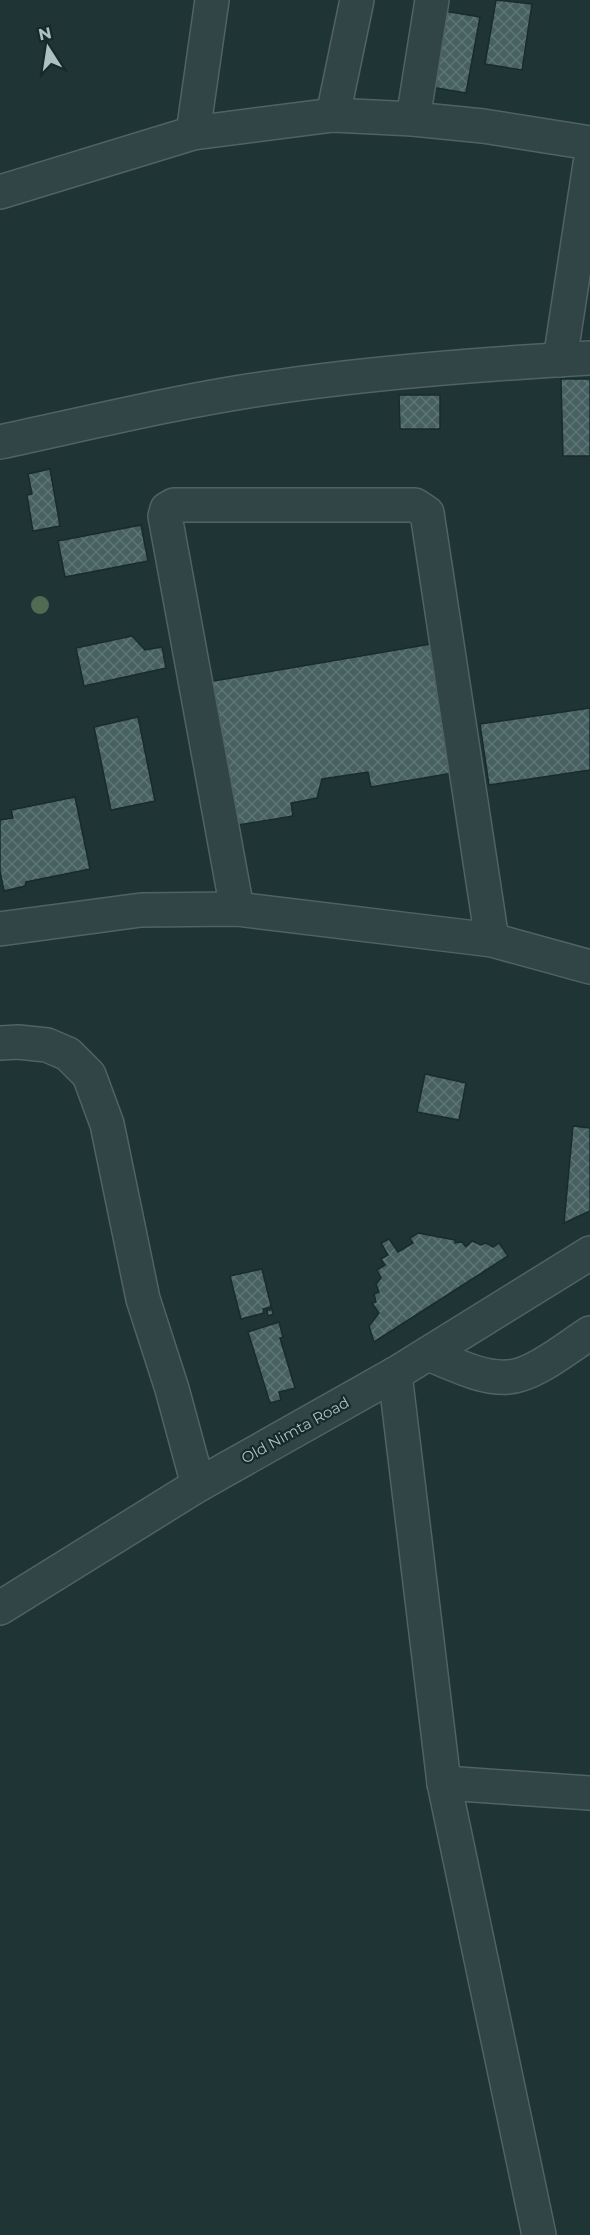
<svg xmlns="http://www.w3.org/2000/svg" width="590" height="2235" font-family="Montserrat,sans-serif">
<style>
.building{fill:url(#building-cross-hatch);stroke:#1a2b2c;stroke-width:1.5}
.lines{fill:none;stroke-linecap:round;stroke-linejoin:round}
.minor-casing{stroke:#506264;stroke-width:36}
.minor{stroke:#324546;stroke-width:33}
.tree{fill:#506b53}
.labels{text-anchor:middle;dominant-baseline:central;stroke-width:4.5;stroke-linejoin:round;paint-order:stroke}
.street-label{font-size:15px;fill:#acc1c3;stroke:#18292a}
</style>
<defs>
<pattern id="building-cross-hatch" width="8" height="8" patternUnits="userSpaceOnUse" patternTransform="scale(1.5)"><rect width="8" height="8" fill="#476061"/><path d="M0 0l8 8M0 8l8-8" fill="none" stroke="#5f7576"/></pattern>
</defs>
<rect width="100%" height="100%" fill="#1f3435"/>
<!-- building -->
<g class="building">
<polygon points="496,0 532,4 522,70 485,64"/>
<polygon points="444,11 480,17 466,93 431,87"/>
<polygon points="561,379 590,379 590,456 563,456"/>
<polygon points="399,395 440,395 440,429 400,429"/>
<polygon points="50,469 60,526 33,531 27,495 32,494 28,474"/>
<polygon points="141,525 148,561 65,577 58,541"/>
<polygon points="132,636 145,650 162,647 166,668 84,686 76,648"/>
<polygon points="431,644 453,773 371,787 368,772 322,779 317,798 291,803 293,816 232,826 208,682"/>
<polygon points="590,708 590,770 489,785 480,724"/>
<polygon points="138,717 155,801 111,810 94,727"/>
<polygon points="75,797 90,869 26,882 25,886 4,891 0,871 0,820 13,818 11,810"/>
<polygon points="425,1074 466,1083 459,1120 417,1112"/>
<polygon points="573,1126 590,1128 590,1211 564,1223"/>
<polygon points="418,1233 455,1240 455,1243 462,1242 466,1247 472,1241 481,1245 486,1243 493,1247 499,1243 508,1256 374,1342 369,1326 379,1313 372,1303 376,1302 374,1294 379,1292 376,1284 381,1278 377,1270 385,1265 381,1259 388,1255 381,1243 389,1239 398,1252 413,1243 410,1238"/>
<polygon points="262,1269 273,1314 268,1316 267,1310 270,1310 270,1307 263,1309 264,1313 241,1319 230,1276"/>
<polygon points="279,1322 283,1337 280,1338 295,1388 279,1392 281,1400 270,1403 248,1332"/>
</g>
<g class="lines">
<!-- minor casing -->
<g class="minor-casing">
<g id="minor">
<polyline points="333,115 357,0"/>
<polyline points="413,119 432,0"/>
<polyline points="193,133 333,115 413,119 483,126 590,143"/>
<polyline points="0,192 193,133 212,0"/>
<polyline points="560,360 590,164"/>
<path d="M0 442C89 423 178 401 268 388 375 372 482 364 590 358"/>
<polyline points="237,909 165,516 167,509 174,505 415,505 427,513 492,940"/>
<polyline points="0,929 141,910 237,909 492,940 590,967"/>
<polyline points="0,1043 18,1042 47,1045 68,1054 89,1075 107,1124 143,1299 172,1389 198,1485"/>
<path d="M428 1354C452 1363 481 1379 508 1377 533 1376 568 1347 590 1333"/>
<polyline points="395,1374 444,1783 539,2235"/>
<polyline points="0,1608 198,1485 395,1374 590,1253"/>
<polyline points="444,1783 590,1793"/>
</g>
</g>
<!-- minor -->
<use href="#minor" class="minor"/>
</g>
<!-- trees -->
<circle class="tree" cx="40" cy="605" r="9"/>
<g class="labels">
<!-- street labels -->
<g class="street-label">
<text transform="translate(295 1430) rotate(-29)">Old Nimta Road</text>
</g>
</g>
<!-- north arrow -->
<g transform="translate(48 48) rotate(348)" stroke="#18292a" stroke-width="4.5" paint-order="stroke">
<path d="M0-4.5L10 22L0 15L-10 22Z" fill="#acc1c3"/>
<text y="-9" font-size="16" font-weight="bold" text-anchor="middle" fill="#acc1c3">N</text>
</g>
</svg>
